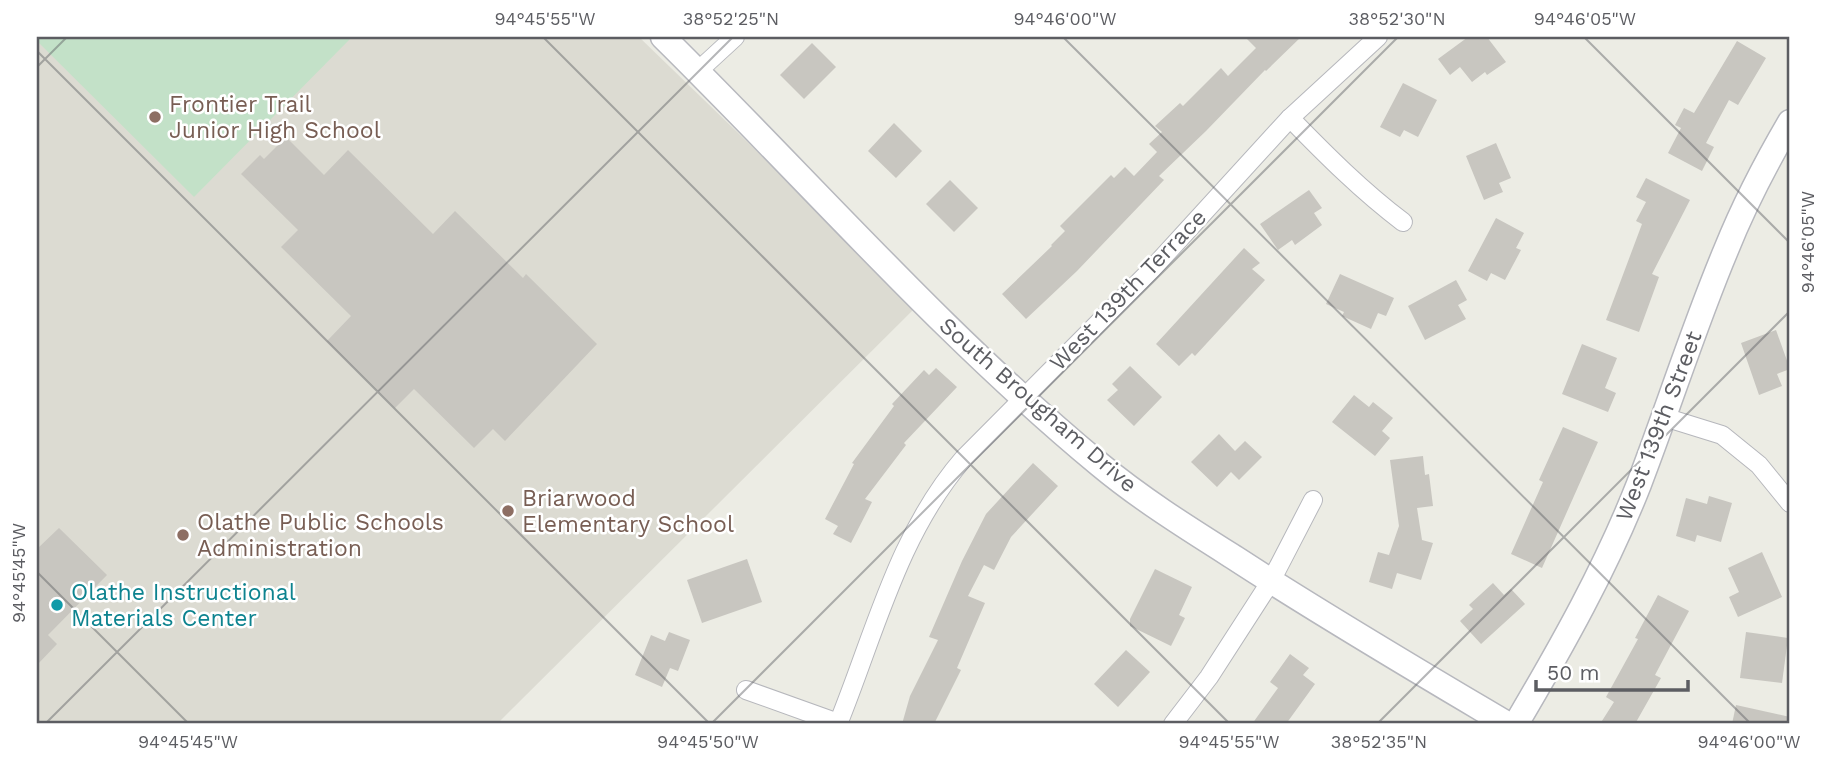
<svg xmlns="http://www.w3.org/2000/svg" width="1827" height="761" font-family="'Work Sans',sans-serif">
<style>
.education{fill:#dcdbd2}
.green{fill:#c3e1c8}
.building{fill:#c8c6c0}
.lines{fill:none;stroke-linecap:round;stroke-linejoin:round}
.street-casing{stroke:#b6b7bc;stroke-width:20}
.secondary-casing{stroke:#b7b8be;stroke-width:27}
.street{stroke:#fff;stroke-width:18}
.secondary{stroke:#fff;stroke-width:24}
.ticks{fill:none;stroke:#5c5d62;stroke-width:2;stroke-opacity:0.45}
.education-dot{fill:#8d6e63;stroke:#fff;stroke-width:2.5}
.culture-dot{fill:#0f9aa8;stroke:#fff;stroke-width:2.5}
.labels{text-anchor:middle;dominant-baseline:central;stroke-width:5;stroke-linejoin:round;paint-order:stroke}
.education-label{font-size:23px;fill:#785e54;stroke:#fff;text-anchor:start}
.street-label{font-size:23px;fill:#5c5d62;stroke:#fff}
.culture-label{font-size:23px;fill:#0d838f;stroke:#fff;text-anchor:start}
.neatline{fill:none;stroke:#5c5d62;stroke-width:2.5}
.ticks-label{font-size:18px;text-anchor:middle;fill:#5c5d62}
</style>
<rect width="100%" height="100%" fill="#ecece4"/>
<!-- education -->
<polygon class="education" points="37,37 639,37 917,306 497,724 37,724"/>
<!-- green -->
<polygon class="green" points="37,37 352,37 194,197 37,41"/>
<!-- building -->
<g class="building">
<polygon points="1245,37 1301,37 1266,71 1265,70 1206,131 1159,176 1164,180 1077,271 1026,319 1002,294 1052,246 1051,245 1065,231 1060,226 1111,175 1114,178 1125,167 1134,176 1157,152 1149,144 1162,132 1155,126 1180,103 1183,106 1221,68 1228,76 1256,48"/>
<polygon points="1468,37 1487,37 1506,62 1487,75 1485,72 1472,82 1460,67 1450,75 1438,59"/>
<polygon points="1737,41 1766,58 1738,105 1729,100 1706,143 1714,147 1702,171 1668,153 1681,128 1675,125 1684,108 1694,113"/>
<polygon points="812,43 836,67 804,99 780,75"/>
<polygon points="1403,83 1437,100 1418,137 1404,130 1400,137 1380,127"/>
<polygon points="894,123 922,151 896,178 868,151"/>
<polygon points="286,137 324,175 348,150 433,234 455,211 523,278 526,274 597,344 505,441 493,429 474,448 414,389 395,408 327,341 351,316 281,247 298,230 241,174 260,155 264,159"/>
<polygon points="1496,143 1511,178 1499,183 1503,192 1484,200 1466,156"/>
<polygon points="1646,178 1690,200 1652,274 1659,277 1639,332 1606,320 1642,224 1636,221 1646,202 1636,197"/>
<polygon points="950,180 978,208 954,232 926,204"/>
<polygon points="1309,190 1322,208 1314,213 1322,225 1295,245 1292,240 1278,250 1260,224"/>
<polygon points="1496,218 1524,233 1516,248 1521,250 1505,280 1491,273 1487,281 1468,271"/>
<polygon points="1244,248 1260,263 1252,269 1265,280 1195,356 1192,353 1179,366 1156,344"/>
<polygon points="1340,274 1394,298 1386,316 1378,313 1371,329 1342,316 1344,312 1326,304"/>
<polygon points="1456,280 1467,300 1458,305 1466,319 1425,340 1408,306"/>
<polygon points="1776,330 1790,369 1777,374 1782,386 1759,395 1741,343"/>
<polygon points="1582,344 1617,358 1605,388 1616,393 1608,412 1562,394"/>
<polygon points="1130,366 1162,397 1134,426 1107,400 1118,390 1112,384"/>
<polygon points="936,368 957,387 904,443 906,445 865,499 872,502 851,543 833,534 838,526 825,519 854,464 852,463 894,406 892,404 924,370 929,375"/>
<polygon points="1354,395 1369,407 1373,402 1393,418 1382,431 1390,438 1375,456 1332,422"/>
<polygon points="1563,427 1598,442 1542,568 1511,554 1543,482 1539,480"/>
<polygon points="1219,434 1235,451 1245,441 1262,457 1239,480 1231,472 1217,487 1191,462"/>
<polygon points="1423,456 1425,475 1429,474 1433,506 1417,508 1422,540 1433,543 1421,580 1397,573 1392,589 1369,582 1378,552 1389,555 1399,526 1390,460"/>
<polygon points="1033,463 1058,486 1011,537 994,570 984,565 968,596 985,603 957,668 961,670 934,724 902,724 910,696 938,640 929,637 962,561 986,514"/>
<polygon points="1709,496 1732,503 1721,542 1697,535 1695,542 1676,536 1686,498 1707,504"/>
<polygon points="59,528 107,575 48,635 57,644 37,665 37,549"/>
<polygon points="1762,552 1782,597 1738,617 1729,597 1739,592 1728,568"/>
<polygon points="747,559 762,602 702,623 687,580"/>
<polygon points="1155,569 1192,587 1179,615 1185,618 1171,646 1130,626 1130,619"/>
<polygon points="1493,583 1504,595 1511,589 1525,604 1481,644 1460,621 1473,609 1469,605"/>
<polygon points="1658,595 1689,611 1655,675 1661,678 1635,724 1600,724 1614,702 1606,697 1638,639 1635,638"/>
<polygon points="669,632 690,640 678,671 670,668 662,687 635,675 651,635 665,641"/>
<polygon points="1746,632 1788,638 1782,683 1740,678"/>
<polygon points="1126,650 1150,672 1118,707 1094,684"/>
<polygon points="1290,654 1309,668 1303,675 1315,684 1286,724 1252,724 1278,688 1270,682"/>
<polygon points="1736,705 1790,717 1790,724 1732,724"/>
</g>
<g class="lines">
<!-- street casing -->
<g class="street-casing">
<g id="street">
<polyline points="698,71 735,37"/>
<path d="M1290 118C1326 155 1362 191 1403 222"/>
<polyline points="1664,417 1722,435 1759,465 1790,503"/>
<polyline points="746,690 838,723"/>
<path d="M838 724C875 633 898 534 964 458L1152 269 1290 118 1378 37"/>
<polyline points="1173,724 1209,677 1271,581 1313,500"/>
</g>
</g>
<!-- secondary casing -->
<g class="secondary-casing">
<g id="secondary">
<path d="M663 37C808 180 942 334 1099 464 1141 499 1189 529 1235 558 1324 616 1416 670 1507 724"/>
<path d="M1516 724C1562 646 1606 568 1639 484 1669 406 1694 326 1726 250 1744 205 1766 163 1790 122"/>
</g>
</g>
<!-- street -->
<use href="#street" class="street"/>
<!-- secondary -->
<use href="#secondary" class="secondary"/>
</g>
<!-- ticks -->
<path class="ticks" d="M543 37 1230 724M1063 37 1751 724M1584 37 1790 243M37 51 710 724M37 67 67 37M37 572 189 724M45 724 733 37M711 724 1398 37M1377 724 1790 311"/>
<!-- markers -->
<g class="education-dot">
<circle cx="155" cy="117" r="7"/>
<circle cx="508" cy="511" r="7"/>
<circle cx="183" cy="535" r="7"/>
</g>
<circle class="culture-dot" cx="57" cy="605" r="7"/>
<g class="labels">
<!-- education labels -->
<g class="education-label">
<text x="169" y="104">Frontier Trail<tspan x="169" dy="26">Junior High School</tspan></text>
<text x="522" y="498">Briarwood<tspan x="522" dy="26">Elementary School</tspan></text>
<text x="197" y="522">Olathe Public Schools<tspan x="197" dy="26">Administration</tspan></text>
</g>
<!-- street labels -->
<g class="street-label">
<text transform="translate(1128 290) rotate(-46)">West 139th Terrace</text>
<text transform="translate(1038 405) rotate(41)">South Brougham Drive</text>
<text transform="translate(1659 426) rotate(-69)">West 139th Street</text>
</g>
<!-- culture labels -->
<g class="culture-label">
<text x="71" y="592">Olathe Instructional<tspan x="71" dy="26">Materials Center</tspan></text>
</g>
</g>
<!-- border -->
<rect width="1827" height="761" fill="none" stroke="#ffffff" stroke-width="77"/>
<!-- scale -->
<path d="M1536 680v10h152v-10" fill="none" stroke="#5c5d62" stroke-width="3.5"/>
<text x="1547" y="680" font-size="21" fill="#5c5d62" stroke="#ffffff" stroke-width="5" paint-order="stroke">50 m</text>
<rect x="38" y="38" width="1750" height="684" class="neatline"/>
<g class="ticks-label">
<text x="545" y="25">94°45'55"W</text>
<text x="731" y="25">38°52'25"N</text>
<text x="1065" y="25">94°46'00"W</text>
<text x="1397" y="25">38°52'30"N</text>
<text x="1585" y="25">94°46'05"W</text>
<text transform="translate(1808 242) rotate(-90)" y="6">94°46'05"W</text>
<text transform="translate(19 573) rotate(-90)" y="6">94°45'45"W</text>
<text x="188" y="748">94°45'45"W</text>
<text x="708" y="748">94°45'50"W</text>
<text x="1229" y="748">94°45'55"W</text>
<text x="1379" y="748">38°52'35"N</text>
<text x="1749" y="748">94°46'00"W</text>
</g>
</svg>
